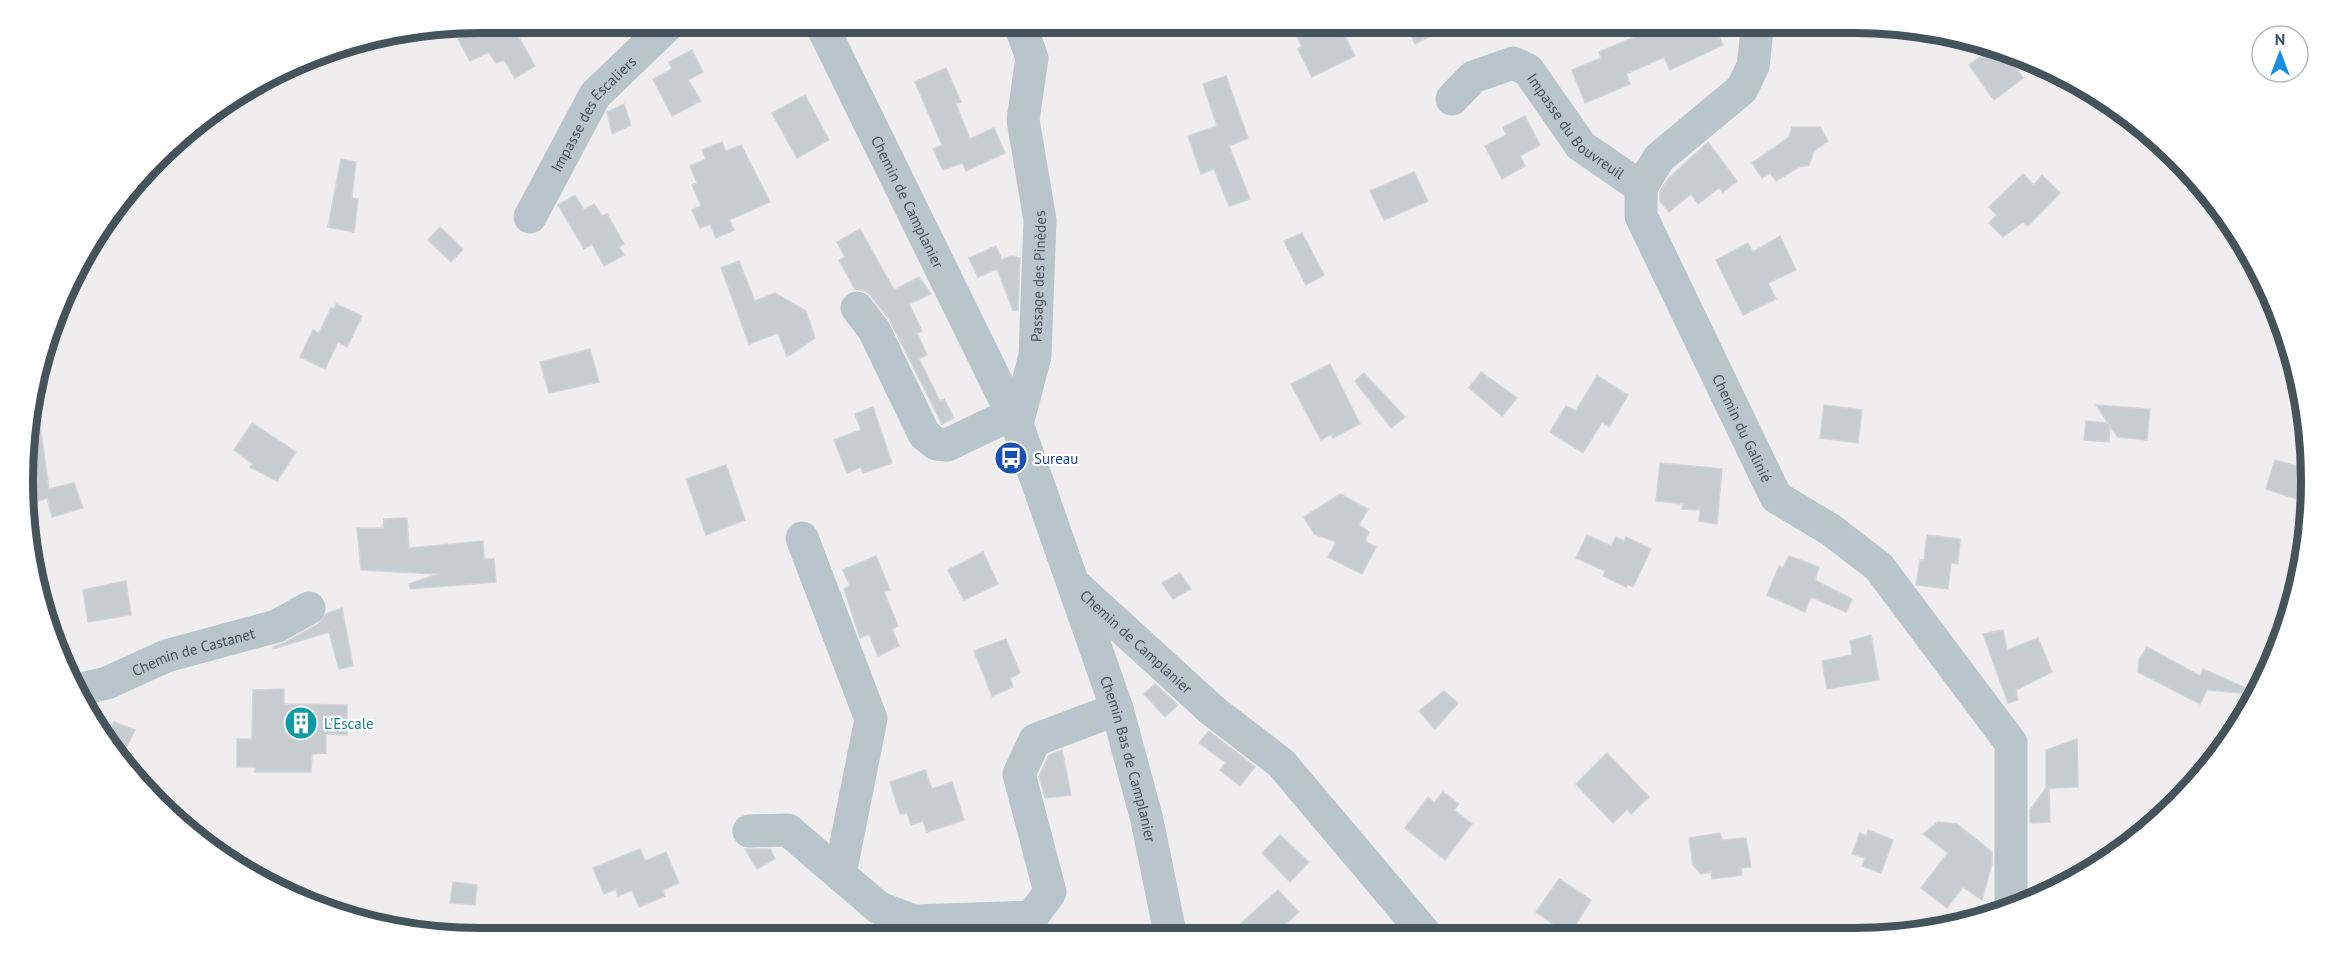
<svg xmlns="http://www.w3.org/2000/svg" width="2334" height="961" font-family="'PT Sans',sans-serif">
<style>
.building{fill:#c7ccd0;stroke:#d1d5d9;stroke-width:1.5}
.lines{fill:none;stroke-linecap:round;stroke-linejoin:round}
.minor{stroke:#b8c5cb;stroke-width:33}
.labels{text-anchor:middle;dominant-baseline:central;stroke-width:4.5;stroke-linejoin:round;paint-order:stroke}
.street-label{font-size:15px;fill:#45545b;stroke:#fff}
.transit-label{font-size:15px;fill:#164399;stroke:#fff;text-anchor:start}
.culture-label{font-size:15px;fill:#0d838f;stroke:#fff;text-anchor:start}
.rim{fill:none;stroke:#45545b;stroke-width:8}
</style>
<rect width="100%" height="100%" fill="#f0edee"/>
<!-- building -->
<g class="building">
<polygon points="505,22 510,22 535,66 515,78 504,60 496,63 489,52 470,61 458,39 477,28 481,35"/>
<polygon points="1290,22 1331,22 1338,37 1344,35 1355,56 1312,77 1298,49 1302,47"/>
<polygon points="1405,22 1458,22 1415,44"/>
<polygon points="1648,22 1712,22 1723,45 1670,70 1664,57 1626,74 1630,84 1585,103 1572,70 1601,58 1599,52 1651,30"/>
<polygon points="1995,46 2001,47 2023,78 1994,100 1969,65"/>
<polygon points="692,50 703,72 688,80 701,101 672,116 653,79 672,69 669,62"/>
<polygon points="946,68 961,102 956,104 970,139 994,128 1005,153 966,171 962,163 943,170 933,149 942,145 915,82"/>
<polygon points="1226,76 1248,138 1229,146 1250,199 1229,206 1214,169 1201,174 1188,136 1217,126 1203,84"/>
<polygon points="805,95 829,140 797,158 772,113"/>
<polygon points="624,104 631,125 612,134 607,112"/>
<polygon points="1525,116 1540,145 1520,156 1525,166 1502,179 1485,146 1506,135 1503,127"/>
<polygon points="1792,127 1820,127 1828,141 1814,151 1809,165 1799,167 1776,181 1770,173 1762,178 1752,163 1789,137"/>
<polygon points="722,142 726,151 741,145 770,202 729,220 734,230 716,238 710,224 700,228 692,210 701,206 692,185 697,183 690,166 706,159 702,150"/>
<polygon points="1708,142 1737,181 1723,192 1719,188 1698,204 1691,194 1669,212 1660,201 1660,191 1668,179"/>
<polygon points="341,159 356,162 352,198 358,199 354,232 328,227"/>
<polygon points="1414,172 1428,201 1384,220 1370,191"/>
<polygon points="2023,174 2034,185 2042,175 2060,193 2028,226 2023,222 2003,237 1989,223 1997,215 1989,207"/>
<polygon points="575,195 584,210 594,204 602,216 607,214 624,244 619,247 624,255 604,266 592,244 584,249 558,205"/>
<polygon points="440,227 463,249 451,262 428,240"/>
<polygon points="860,229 894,290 919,277 931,294 909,304 922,331 917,333 927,355 919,359 940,401 944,399 954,418 942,424 889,319 871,296 865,291 855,289 839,260 845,257 837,242"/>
<polygon points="1302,233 1324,275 1306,285 1284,241"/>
<polygon points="1780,236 1796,270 1768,283 1776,299 1743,315 1716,260 1748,243 1753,252"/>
<polygon points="996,246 1002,260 1011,256 1020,258 1018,311 1013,310 997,269 978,277 969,258"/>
<polygon points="739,261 755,301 775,293 806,311 815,338 787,357 778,333 749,344 721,268"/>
<polygon points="336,304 362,316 347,347 338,342 325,369 300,357 313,330 319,333 331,308 334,309"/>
<polygon points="590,349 599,382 549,393 540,362"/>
<polygon points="1330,364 1360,424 1333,438 1331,434 1321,440 1291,384"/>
<polygon points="1481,372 1517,398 1502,416 1469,388"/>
<polygon points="1364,373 1405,417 1391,428 1355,381"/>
<polygon points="1597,376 1628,395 1609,427 1602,422 1583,453 1550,432 1566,406 1576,411"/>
<polygon points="1824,405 1862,410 1858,443 1820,438"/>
<polygon points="2096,405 2150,409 2147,440 2118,437 2110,426 2109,442 2084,440 2086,421 2108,423"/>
<polygon points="873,407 892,463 863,473 861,467 847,473 834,440 861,430 855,414"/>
<polygon points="39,418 49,489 74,483 83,508 52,517 47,498 29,504 26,420"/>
<polygon points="252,423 296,452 277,481 250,467 253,464 234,450"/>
<polygon points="2275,460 2310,470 2309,503 2266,489"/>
<polygon points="1660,463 1722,469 1717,524 1699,521 1700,510 1682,509 1683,504 1656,501"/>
<polygon points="726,465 745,520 706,535 686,479"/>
<polygon points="1340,494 1368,509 1359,525 1369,532 1365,541 1376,547 1362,574 1328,557 1336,542 1314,534 1304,517"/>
<polygon points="407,518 409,548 483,541 484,559 494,559 496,582 410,589 409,584 438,574 361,570 357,528 383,528 384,519"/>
<polygon points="1587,535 1611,546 1616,537 1624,541 1626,537 1651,549 1633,587 1627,584 1626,587 1603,576 1605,571 1576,558"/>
<polygon points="1927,535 1960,539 1958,564 1951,563 1948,589 1916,585 1920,560 1924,560"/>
<polygon points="983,552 998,584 964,600 948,570"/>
<polygon points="876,556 890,590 884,592 898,626 892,629 899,646 878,656 869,634 860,638 844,589 850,586 843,570"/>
<polygon points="1789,556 1819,567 1815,580 1852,599 1846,612 1811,597 1805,612 1767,595 1779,566 1783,568"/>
<polygon points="1180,573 1191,589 1173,599 1162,583"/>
<polygon points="126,581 131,615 88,622 83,590"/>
<polygon points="342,608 353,666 339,669 329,632 273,649 273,647 286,642 318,624 326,614"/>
<polygon points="2003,630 2007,650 2038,638 2052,672 2016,690 2018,700 2008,703 1983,634"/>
<polygon points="1871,635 1879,680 1827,689 1822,661 1852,655 1850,641"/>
<polygon points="1006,639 1020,673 1010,678 1013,687 992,696 974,651"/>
<polygon points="2147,647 2200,676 2203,669 2253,691 2253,694 2207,690 2200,704 2138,672 2139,660"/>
<polygon points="1155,684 1178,705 1165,717 1144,694"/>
<polygon points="284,689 284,704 347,705 347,735 326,734 326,753 312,754 311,772 255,772 255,767 237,767 237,739 252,739 253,690"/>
<polygon points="1444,691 1458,703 1435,729 1419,711"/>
<polygon points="114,722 135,730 126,748 107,740"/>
<polygon points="1209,731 1255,767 1240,786 1220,770 1226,763 1199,743"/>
<polygon points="2077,739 2078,787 2049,788 2050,822 2030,823 2030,810 2046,788 2046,750"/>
<polygon points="1062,750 1071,795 1045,798 1039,776 1049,755"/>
<polygon points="1607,753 1649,797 1631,814 1627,809 1613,823 1576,784"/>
<polygon points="925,770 932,789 952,782 964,820 927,832 923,821 911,825 907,813 900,814 890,782"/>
<polygon points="1443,792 1459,804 1454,810 1472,824 1445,860 1405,828 1428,797 1434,803"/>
<polygon points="1938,822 1957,824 1992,852 1992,864 1982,900 1963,887 1947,908 1921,888 1948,853 1923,834"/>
<polygon points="1868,830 1893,840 1881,873 1862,866 1865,858 1852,854 1860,833 1866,836"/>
<polygon points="1720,833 1722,840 1746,838 1751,867 1741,868 1742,875 1712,879 1711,872 1701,874 1693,865 1689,838"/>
<polygon points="1280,835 1309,862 1290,882 1262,853"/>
<polygon points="640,849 645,861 666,852 679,883 663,890 665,896 639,907 632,890 618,896 616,889 604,894 593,868"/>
<polygon points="745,849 770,849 775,859 757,869"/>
<polygon points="1559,879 1591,900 1573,929 1567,925 1563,931 1536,912"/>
<polygon points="453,882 477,885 475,905 450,903"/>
<polygon points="1278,890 1299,912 1273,936 1227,936"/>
</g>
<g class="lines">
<!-- minor -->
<g class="minor">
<path id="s1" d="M820 22 1017 424 1117 709 1146 816 1171 937"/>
<path id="s2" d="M1758 22 1753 66 1742 89 1659 158 1641 187V216L1776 497 1831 530 1879 567 2011 743V905"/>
<path id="s3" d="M1452 99 1473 77 1513 63 1528 70 1581 146 1641 187"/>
<path id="s4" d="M530 217 595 95 671 22"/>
<polyline points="857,308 874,330 924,434 936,444 947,445 1012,414"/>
<path id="s5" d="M1017 424 1035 356 1040 220 1023 120 1032 58 1019 22"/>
<polyline points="802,538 871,719 840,874"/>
<path id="s6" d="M1076 586 1213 711 1281 763 1427 936"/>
<path id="s7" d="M76 690 107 683 166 656 277 626 309 608"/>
<polyline points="749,831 788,830 879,908 914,921 1032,917 1050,892 1019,774 1035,740 1117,709"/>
</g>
</g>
<!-- icons -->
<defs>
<g id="bus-disc" transform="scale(1.725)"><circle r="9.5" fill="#1a4fb4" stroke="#fff"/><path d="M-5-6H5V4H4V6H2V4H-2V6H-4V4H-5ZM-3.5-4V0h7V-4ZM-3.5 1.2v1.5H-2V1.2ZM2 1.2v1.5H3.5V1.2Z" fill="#fff"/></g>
<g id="building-disc" transform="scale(1.725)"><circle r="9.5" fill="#0f9aa8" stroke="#fff"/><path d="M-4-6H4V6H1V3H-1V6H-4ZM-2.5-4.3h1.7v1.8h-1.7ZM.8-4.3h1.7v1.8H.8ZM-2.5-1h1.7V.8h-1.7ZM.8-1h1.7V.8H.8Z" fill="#fff"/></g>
</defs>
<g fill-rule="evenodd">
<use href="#bus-disc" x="1011" y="458"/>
<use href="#building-disc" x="301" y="723"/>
</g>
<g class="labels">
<!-- street labels -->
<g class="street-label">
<text stroke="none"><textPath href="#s4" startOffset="122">Impasse des Escaliers</textPath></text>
<text stroke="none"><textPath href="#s3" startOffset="164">Impasse du Bouvreuil</textPath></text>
<text stroke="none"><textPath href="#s1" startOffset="200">Chemin de Camplanier</textPath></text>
<text stroke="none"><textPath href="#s5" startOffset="150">Passage des Pinèdes</textPath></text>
<text stroke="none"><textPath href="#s2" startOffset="476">Chemin du Galinié</textPath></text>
<text stroke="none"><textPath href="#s6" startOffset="82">Chemin de Camplanier</textPath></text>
<text stroke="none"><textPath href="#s7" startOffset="124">Chemin de Castanet</textPath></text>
<text stroke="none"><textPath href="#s1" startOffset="801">Chemin Bas de Camplanier</textPath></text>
</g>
<!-- transit labels -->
<g class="transit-label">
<text x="1034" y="458">Sureau</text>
</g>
<!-- culture labels -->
<g class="culture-label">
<text x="324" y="723">L'Escale</text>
</g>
</g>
<!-- crop -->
<path d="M0 0H2334V961H0ZM480 33H1854A447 447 0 0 1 2301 480V481A447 447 0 0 1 1854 928H480A447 447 0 0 1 33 481V480A447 447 0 0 1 480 33Z" fill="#fff" fill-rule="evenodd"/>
<path class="rim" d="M480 33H1854A447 447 0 0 1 2301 480V481A447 447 0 0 1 1854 928H480A447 447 0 0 1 33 481V480A447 447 0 0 1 480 33Z"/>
<!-- north arrow -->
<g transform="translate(2280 54)"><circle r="28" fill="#ffffff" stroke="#b5bbbd" stroke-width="1.5"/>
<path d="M0-4.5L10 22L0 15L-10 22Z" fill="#168fe2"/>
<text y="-9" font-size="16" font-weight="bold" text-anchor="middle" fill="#45545b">N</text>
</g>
</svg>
